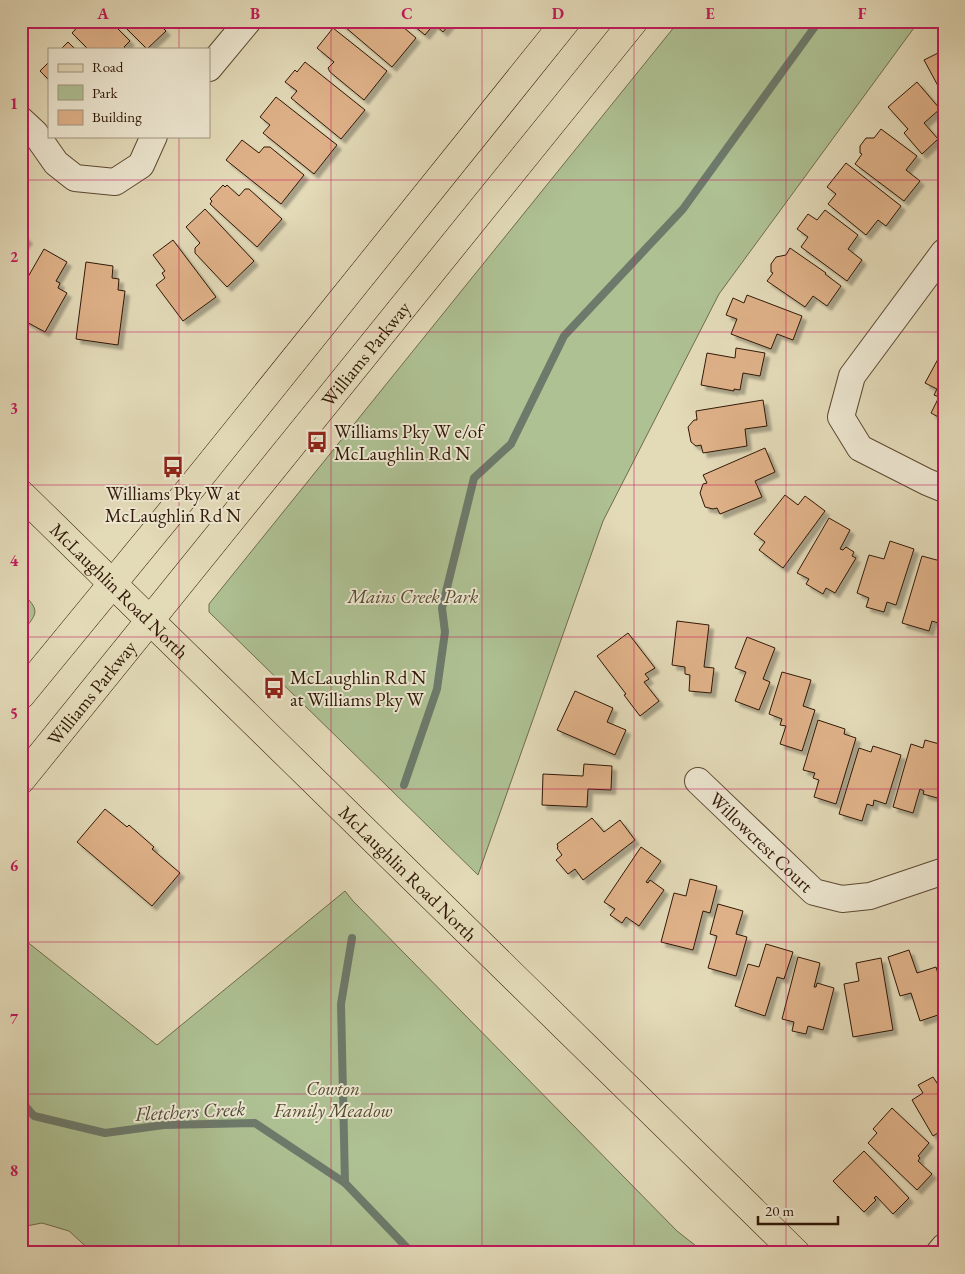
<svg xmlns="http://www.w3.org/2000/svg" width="965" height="1274" font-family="'EB Garamond',serif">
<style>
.green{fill:#aec193;stroke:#6f6c4c}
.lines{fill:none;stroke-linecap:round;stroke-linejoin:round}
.stream{stroke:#6d7a6b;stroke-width:8}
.building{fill:#dfb188;stroke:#301806;filter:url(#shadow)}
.minor-casing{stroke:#5d4832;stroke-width:28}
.major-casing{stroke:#301806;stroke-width:29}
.minor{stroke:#ede7d1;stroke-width:26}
.major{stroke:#e3dab8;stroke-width:28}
.grid{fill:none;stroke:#c2185b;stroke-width:1;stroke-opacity:0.55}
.labels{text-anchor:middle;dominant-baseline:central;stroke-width:4;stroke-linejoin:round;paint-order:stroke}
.street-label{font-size:19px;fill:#301806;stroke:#ede7d1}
.poi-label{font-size:19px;fill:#301806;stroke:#ede7d1;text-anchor:start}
.park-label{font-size:19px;font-style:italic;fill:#564b30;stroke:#ede7d1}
.water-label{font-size:20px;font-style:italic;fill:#4e4938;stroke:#ede7d1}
.neatline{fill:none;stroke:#c2185b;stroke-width:2}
.grid-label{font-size:16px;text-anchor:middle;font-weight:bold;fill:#c2185b}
</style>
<defs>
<filter id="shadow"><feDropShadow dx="4.5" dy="4.5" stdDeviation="1" flood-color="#0004"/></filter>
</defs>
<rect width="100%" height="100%" fill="#e3dab8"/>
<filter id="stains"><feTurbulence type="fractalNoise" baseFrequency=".004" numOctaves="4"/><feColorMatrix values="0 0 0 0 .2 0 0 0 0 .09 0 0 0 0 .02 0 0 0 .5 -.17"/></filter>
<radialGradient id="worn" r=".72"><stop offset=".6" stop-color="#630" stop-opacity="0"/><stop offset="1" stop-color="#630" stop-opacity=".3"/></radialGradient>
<!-- green -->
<g class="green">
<polygon points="679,21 919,21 719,294 603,521 478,875 209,612 209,604"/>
<path d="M21 592C41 611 38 613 21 633Z"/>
<polygon points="345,891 353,901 677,1231 705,1253 93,1253 69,1231 42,1223 21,1227 21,937 157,1045"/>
</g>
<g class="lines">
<!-- stream -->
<g class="stream">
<polyline points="404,785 437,689 445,632 442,608 474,478 511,444 564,336 683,209 819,21"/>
<polyline points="21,1101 34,1116 105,1133 164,1125 255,1123 345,1183 412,1253"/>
<polyline points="345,1183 341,1004 352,938"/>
</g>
</g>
<!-- building -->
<g class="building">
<polygon points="83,21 110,21 130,41 124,47 126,49 88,49 72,33"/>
<polygon points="119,21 156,21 166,31 147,49"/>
<polygon points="338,21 396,21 416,38 392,67"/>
<polygon points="408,21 452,21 443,32 434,24 425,35"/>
<polygon points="333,28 387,71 364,100 330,72 328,68 334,62 317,48"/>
<polygon points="68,42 75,49 61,49"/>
<polygon points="944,50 944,97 924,60"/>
<polygon points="49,62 49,80 40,71"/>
<polygon points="305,62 365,110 341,139 291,98 297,91 285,82 295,70 297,72"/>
<polygon points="917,82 940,109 924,123 938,139 922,154 904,133 908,129 888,107"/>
<polygon points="276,97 337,145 314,174 263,133 270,125 260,117"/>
<polygon points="881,129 917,156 906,170 920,181 904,201 855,164 862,154 860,153 860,146 866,138 874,138"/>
<polygon points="242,140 259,153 264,147 270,147 304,175 281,204 226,160"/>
<polygon points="846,163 901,206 886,226 878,220 866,235 828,204 836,194 827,187"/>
<polygon points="223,185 225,187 227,185 239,196 245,189 249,189 282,219 257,247 210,204 212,201 210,199"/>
<polygon points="205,209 254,261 227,287 195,253 195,248 200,243 186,227"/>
<polygon points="825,210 858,235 848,249 862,260 847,281 801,247 808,237 797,229 808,214 817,220"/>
<polygon points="21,233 28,239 21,248"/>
<polygon points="173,240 216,297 183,321 156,285 165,278 162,273 165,271 153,255"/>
<polygon points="790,248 826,273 825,274 841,286 827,306 813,296 805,307 767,281 773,273 771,272 771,264 776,257 786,255"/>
<polygon points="44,249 67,262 56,281 60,283 58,288 67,293 45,332 21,319 21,289"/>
<polygon points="86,262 113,266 112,278 119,279 118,290 125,291 118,345 76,339"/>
<polygon points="747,295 802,316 793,340 777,334 771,349 731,334 737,319 726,315 733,298 744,303"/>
<polygon points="736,348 765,353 760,376 743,373 740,390 734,389 734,391 701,385 707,353 735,358"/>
<polygon points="944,348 944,420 931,413 939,397 934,395 937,389 925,383"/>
<polygon points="763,400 767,426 745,429 747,446 703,453 701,445 696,446 691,442 688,427 694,420 697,420 696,411"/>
<polygon points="765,448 775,472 755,481 762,497 720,514 717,508 713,509 705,507 700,493 703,484 707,483 703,475"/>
<polygon points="785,495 798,505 805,496 825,511 783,568 759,550 765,542 754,534"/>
<polygon points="829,518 850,530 840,549 843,550 846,547 854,552 852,556 856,558 835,593 826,588 823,594 806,584 809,579 797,573"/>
<polygon points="890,541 914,549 896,605 887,602 884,612 866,607 869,598 857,593 869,555 884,559"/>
<polygon points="922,556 944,562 941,574 944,574 944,625 932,621 929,631 902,623"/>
<polygon points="677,621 709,625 704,667 714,668 711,693 689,691 690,675 685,674 685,667 672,665"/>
<polygon points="628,633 655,668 645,674 649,679 644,682 659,701 640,716 624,695 626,694 597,656"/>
<polygon points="747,637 775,648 763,679 770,682 759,710 735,701 746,672 735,668"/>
<polygon points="782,672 811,680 803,706 815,710 802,751 780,744 786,726 780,725 782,719 769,714"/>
<polygon points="575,691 613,708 607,722 626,730 615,755 557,730"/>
<polygon points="818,720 845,729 844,734 856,738 836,804 814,797 819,780 813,778 815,773 803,770"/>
<polygon points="925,740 943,745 941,753 944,754 944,788 941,799 923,794 924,791 920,789 913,813 893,807 911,744 923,748"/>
<polygon points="873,746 901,755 886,804 874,800 873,806 867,804 862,821 839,814 859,748 871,752"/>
<polygon points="584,764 612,766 611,790 588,789 587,807 542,805 543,774 583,776"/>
<polygon points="105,809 127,827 129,825 154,847 152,849 180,873 152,906 77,842"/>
<polygon points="592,818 604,832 620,820 635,840 583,880 575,869 568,874 556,860 562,855 557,848 558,847 557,844"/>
<polygon points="641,847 661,861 646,882 648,883 650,880 664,890 639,926 626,917 622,923 610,915 615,909 604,902"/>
<polygon points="690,879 717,886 710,913 703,911 693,950 661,942 674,893 686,896"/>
<polygon points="718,904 743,911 736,934 747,937 736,976 708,968 717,936 710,934"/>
<polygon points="766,944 793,952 784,979 777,977 765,1016 735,1006 748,964 759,967"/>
<polygon points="909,950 917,973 936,967 944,993 944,1013 920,1021 911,993 900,996 888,957"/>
<polygon points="798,957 820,963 814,987 816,987 817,983 834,988 823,1030 808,1026 806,1034 792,1031 794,1022 782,1019"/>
<polygon points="881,958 893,1030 853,1037 844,984 859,981 856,963"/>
<polygon points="944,963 944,977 939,964"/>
<polygon points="933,1077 939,1086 944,1084 944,1129 933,1136 912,1100 923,1093 918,1085"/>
<polygon points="892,1108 929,1143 918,1156 920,1158 918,1161 932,1174 917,1190 868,1143 877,1133 873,1129"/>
<polygon points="864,1151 909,1198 893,1214 876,1196 874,1198 876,1200 864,1212 833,1181"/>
</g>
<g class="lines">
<!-- minor casing -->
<g class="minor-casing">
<g id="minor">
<polyline points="209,68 248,21"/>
<polyline points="21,120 35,133 56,163 75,178 115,182 141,165 154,136"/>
<polyline points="944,252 852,376 841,417 860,448 927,482 944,489"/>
<path id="s1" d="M698 781 814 892 842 899 870 896 944 871"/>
<polyline points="939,1253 944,1247"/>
</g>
</g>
<!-- major casing -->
<g class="major-casing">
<g id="major">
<path id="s2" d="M21 494 796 1253"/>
<polyline points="21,695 195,483 566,21"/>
<path id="s3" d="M21 780 634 21"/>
</g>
</g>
<!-- minor -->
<use href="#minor" class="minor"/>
<!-- major -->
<use href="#major" class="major"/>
</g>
<!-- grid -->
<path class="grid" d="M179 21V49M331 21V1253M482 21V1253M634 21V1253M786 21V1253M179 136V1253M21 180H944M21 332H944M21 485H944M21 637H944M21 789H944M21 942H944M21 1094H944"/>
<!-- icons -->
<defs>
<g id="bus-bare" transform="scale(1.725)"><path d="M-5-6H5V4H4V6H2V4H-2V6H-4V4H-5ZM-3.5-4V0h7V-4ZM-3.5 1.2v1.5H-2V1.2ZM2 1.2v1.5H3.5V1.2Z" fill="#8f2418" stroke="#ede7d1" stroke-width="2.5" paint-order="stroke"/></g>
</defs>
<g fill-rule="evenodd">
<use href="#bus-bare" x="317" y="442"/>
<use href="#bus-bare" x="173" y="467"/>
<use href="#bus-bare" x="274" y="688"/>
</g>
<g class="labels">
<!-- street labels -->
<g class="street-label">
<text stroke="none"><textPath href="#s3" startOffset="548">Williams Parkway</textPath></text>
<text stroke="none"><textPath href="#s2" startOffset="138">McLaughlin Road North</textPath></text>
<text stroke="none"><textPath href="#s3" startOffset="112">Williams Parkway</textPath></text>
<text stroke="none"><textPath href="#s1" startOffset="88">Willowcrest Court</textPath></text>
<text stroke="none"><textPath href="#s2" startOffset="542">McLaughlin Road North</textPath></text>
</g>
<!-- poi labels -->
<g class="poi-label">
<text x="334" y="431">Williams Pky W e/of<tspan x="334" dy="22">McLaughlin Rd N</tspan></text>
<text x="173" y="493" text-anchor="middle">Williams Pky W at<tspan x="173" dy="22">McLaughlin Rd N</tspan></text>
<text x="290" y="677">McLaughlin Rd N<tspan x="290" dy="22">at Williams Pky W</tspan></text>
</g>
<!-- park labels -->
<g class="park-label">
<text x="413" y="596">Mains Creek Park</text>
<text x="333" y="1088">Cowton<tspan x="333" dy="22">Family Meadow</tspan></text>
</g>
<!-- water labels -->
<g class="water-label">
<text transform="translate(190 1111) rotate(-3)">Fletchers Creek</text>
</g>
</g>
<!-- margin -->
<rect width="965" height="1274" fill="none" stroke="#e3dab8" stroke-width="55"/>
<!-- legend -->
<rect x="48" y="48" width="162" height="90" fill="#ede7d1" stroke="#a19480"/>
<rect x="58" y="64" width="25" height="8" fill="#e3dab8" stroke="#a19480"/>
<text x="92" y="72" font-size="15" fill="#301806">Road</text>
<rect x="58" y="85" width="25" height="15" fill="#aec193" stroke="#a19480"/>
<text x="92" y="98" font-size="15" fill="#301806">Park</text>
<rect x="58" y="110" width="25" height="15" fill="#dfb188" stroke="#a19480"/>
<text x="92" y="122" font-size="15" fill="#301806">Building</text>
<!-- scale -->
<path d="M758 1216v8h80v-8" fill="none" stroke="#301806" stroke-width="2.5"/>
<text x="765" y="1216" font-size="15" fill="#301806" stroke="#ede7d1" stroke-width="4" paint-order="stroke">20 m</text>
<rect x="28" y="28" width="910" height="1218" class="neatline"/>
<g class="grid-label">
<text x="103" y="19">A</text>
<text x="255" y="19">B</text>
<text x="407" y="19">C</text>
<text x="558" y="19">D</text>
<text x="710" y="19">E</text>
<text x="862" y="19">F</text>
<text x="14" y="109">1</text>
<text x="14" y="262">2</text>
<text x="14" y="414">3</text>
<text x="14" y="566">4</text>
<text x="14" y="719">5</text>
<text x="14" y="871">6</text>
<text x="14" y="1024">7</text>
<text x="14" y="1176">8</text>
</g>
<rect width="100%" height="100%" filter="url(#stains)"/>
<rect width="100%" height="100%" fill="url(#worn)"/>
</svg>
